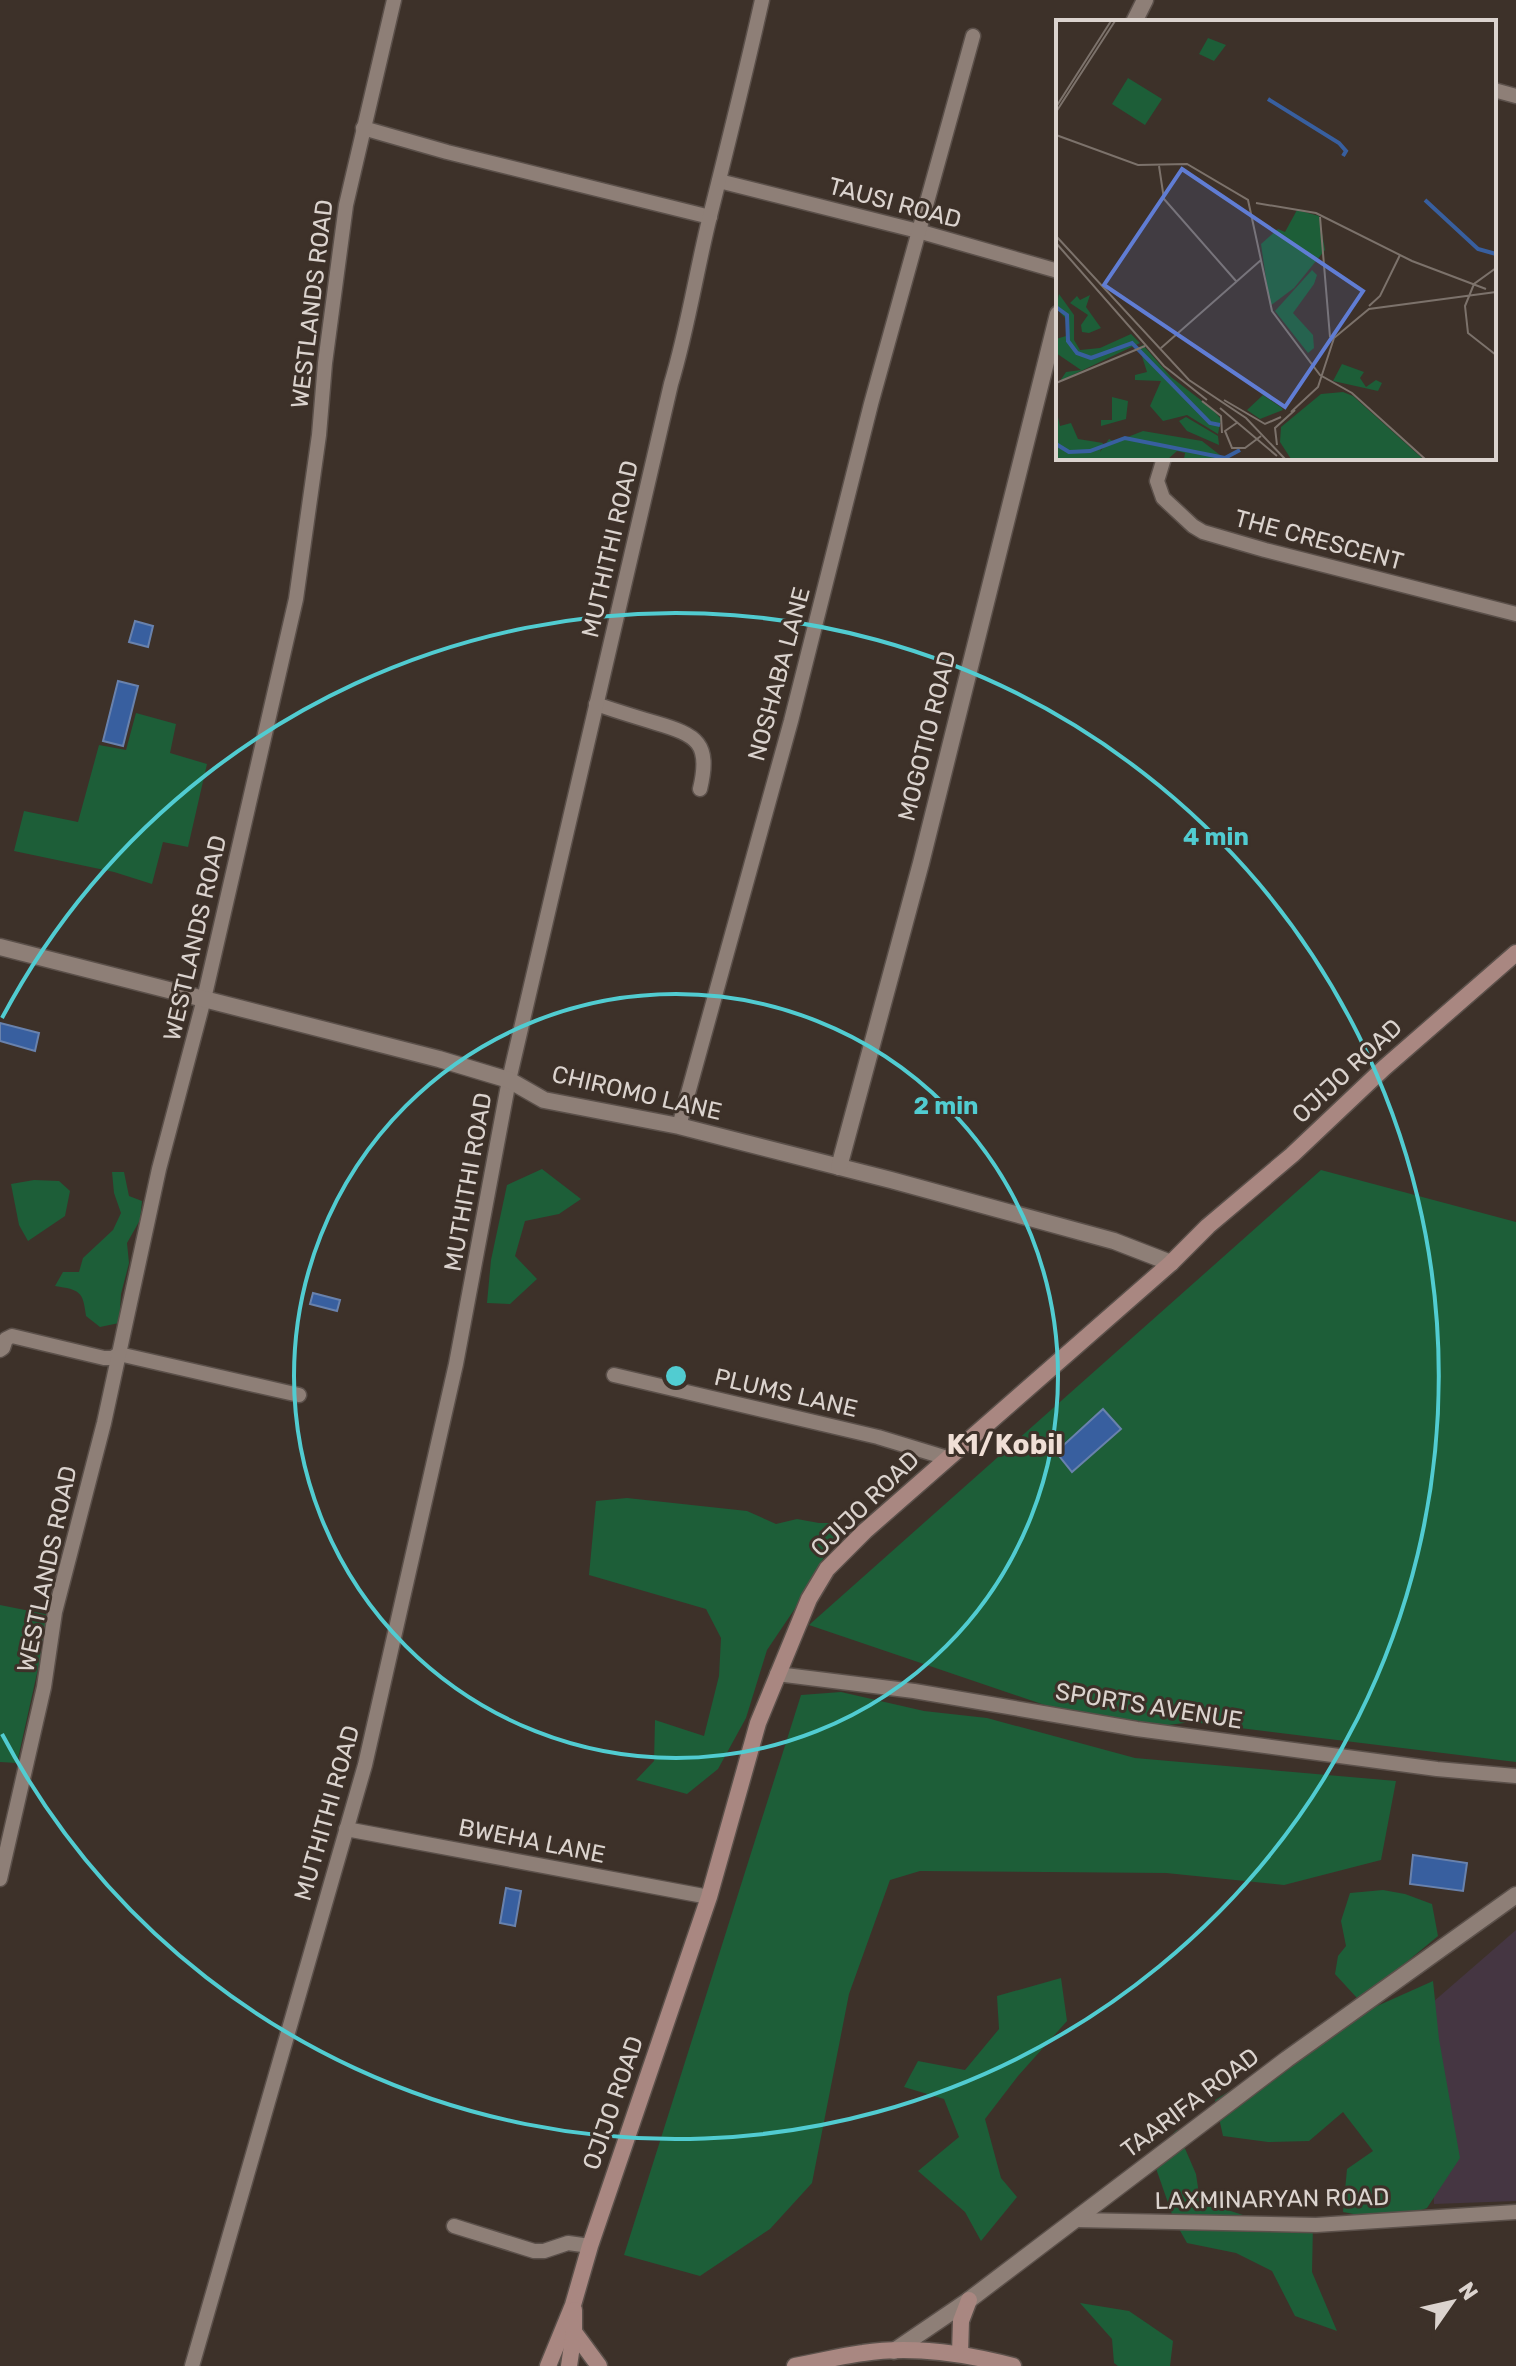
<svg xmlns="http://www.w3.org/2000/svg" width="1516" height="2366" font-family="Rubik,sans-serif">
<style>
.education{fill:#453642}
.green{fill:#1d5e38}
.water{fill:#385f9f;stroke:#6982ad;stroke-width:2}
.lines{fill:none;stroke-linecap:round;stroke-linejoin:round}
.minor-casing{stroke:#5b504a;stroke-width:17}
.tertiary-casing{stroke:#5b504a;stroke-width:19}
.secondary-casing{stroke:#5b504a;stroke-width:19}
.minor{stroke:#8e7f77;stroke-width:14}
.tertiary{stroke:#8e7f77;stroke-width:16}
.secondary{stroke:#a98781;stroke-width:16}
.ring{fill:none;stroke:#51ccd1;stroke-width:4}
.labels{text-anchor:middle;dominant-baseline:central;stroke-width:6;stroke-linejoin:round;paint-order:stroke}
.street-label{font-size:24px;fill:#dbd3ce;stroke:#3d3129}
.quarter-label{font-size:28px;font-weight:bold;fill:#f0dfd6;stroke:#3d3129}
.inset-river{fill:none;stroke:#385f9f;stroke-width:4}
.inset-road{fill:none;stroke:#7c726b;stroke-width:2}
.view{fill:#607dd4;fill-opacity:0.15;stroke:#607dd4;stroke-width:4}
.inset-edge{fill:none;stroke:#dbd3ce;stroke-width:4}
.centre{fill:#51ccd1;stroke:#3d3129;stroke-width:4}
.ring-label{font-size:24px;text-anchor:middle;font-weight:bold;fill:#51ccd1;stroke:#3d3129;stroke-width:6;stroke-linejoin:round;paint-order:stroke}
</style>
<rect width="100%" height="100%" fill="#3d3129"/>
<!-- education -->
<polygon class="education" points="1516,1930 1516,2201 1434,2204 1425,2009"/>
<!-- green -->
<g class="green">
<polygon points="136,713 176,724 170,753 207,764 188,847 163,842 152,884 114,872 14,851 24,811 78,822 99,745 126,750"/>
<polygon points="542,1169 581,1199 559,1214 525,1221 515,1256 537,1279 510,1304 487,1303 491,1260 507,1185"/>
<polygon points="1321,1170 1516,1222 1516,1762 1192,1722 1121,1731 809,1625"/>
<path d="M112 1172H124L129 1196 142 1201 140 1220 127 1243 129 1263 121 1294 119 1323 100 1327 86 1316C83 1291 80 1290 55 1286L63 1272H79L83 1258 113 1230 121 1213 114 1193Z"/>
<polygon points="34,1180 59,1181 70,1191 65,1216 28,1241 19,1225 11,1184"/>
<polygon points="627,1498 747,1511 776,1524 797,1519 819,1523 840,1523 828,1550 796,1607 767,1650 746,1718 718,1769 687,1794 636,1780 654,1761 655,1720 704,1736 719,1676 721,1638 706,1609 589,1575 596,1501"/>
<polygon points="0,1605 50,1615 17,1763 0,1762"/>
<polygon points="841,1692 924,1711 987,1718 1135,1758 1396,1781 1381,1860 1284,1885 1166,1873 920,1871 890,1880 849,1994 812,2183 770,2229 700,2276 624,2255 801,1695"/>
<polygon points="1383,1890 1405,1894 1432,1904 1438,1936 1386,1979 1357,1998 1335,1974 1338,1956 1346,1946 1341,1921 1350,1893"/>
<polygon points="1061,1978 1067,2021 1018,2076 985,2119 1001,2178 1017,2197 981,2241 965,2212 918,2171 959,2137 944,2099 904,2087 918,2061 965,2070 999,2029 997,1996"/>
<polygon points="1433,1981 1439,2039 1460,2158 1427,2208 1390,2221 1343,2212 1347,2169 1373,2151 1343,2112 1309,2141 1268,2142 1223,2136 1215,2100 1271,2066 1310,2036"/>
<polygon points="1177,2130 1196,2174 1200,2201 1249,2217 1313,2224 1312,2272 1337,2331 1295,2316 1272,2271 1236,2253 1187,2243 1174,2220 1151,2154"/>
<polygon points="1080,2303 1129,2311 1173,2341 1170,2366 1118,2366 1114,2363 1112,2339"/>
</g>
<!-- water -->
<g class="water">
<polygon points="135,621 153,626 148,647 129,642"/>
<polygon points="118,681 138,686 123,746 103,741"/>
<polygon points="0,1023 39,1033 35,1051 0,1041"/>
<polygon points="313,1293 340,1300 337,1311 310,1304"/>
<polygon points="1103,1409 1121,1429 1072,1472 1056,1452"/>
<polygon points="1413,1855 1467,1863 1463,1891 1410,1884"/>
<polygon points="506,1888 521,1891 515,1926 500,1923"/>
</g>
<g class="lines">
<!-- minor casing -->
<g class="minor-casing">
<g id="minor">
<polyline points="1494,90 1516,96"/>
<polyline points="363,128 447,152 710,217"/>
<polyline points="719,181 918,231 1058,271"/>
<polyline points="1164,458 1157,481 1163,498 1193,526 1203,532 1265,550 1516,614"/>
<path d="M596 704C616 711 636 717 656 723 697 735 711 743 700 789"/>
<polyline points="679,1126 791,721 871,404 973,36"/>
<polyline points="0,1350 3,1348 6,1339 12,1336 104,1358 112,1358 119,1354 299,1395"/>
<polyline points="614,1375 878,1437 947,1458"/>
<polyline points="777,1674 914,1691 1137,1729 1437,1769 1516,1776"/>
<polyline points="346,1829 709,1897"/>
<polyline points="0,1879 44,1687 55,1612 104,1423 159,1169 204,999 296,599 319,435 325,363 346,205 394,0"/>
<polyline points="1076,2220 1316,2225 1516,2212"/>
<polyline points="454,2226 534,2251 544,2251 568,2243 590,2246"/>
<path d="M192 2366 365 1765 456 1364 509 1080 671 384C688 328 696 272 710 216 728 144 746 72 762 0"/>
</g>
</g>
<!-- tertiary casing -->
<g class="tertiary-casing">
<g id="tertiary">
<polyline points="1134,22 1145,0"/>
<polyline points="0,947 439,1059 509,1080 544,1100 679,1126 891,1180 1114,1241 1171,1263"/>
<polyline points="839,1167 921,863 1058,314"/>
<polyline points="894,2351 969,2300 1287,2059 1516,1895"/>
</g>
</g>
<!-- secondary casing -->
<g class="secondary-casing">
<g id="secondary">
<polyline points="574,2332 599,2366"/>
<polyline points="960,2354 961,2321 969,2300"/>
<polyline points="548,2366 573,2305 590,2246 709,1897 758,1723 809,1599 827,1569 865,1531 1171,1263 1208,1226 1292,1155 1384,1068 1516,953"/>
<polyline points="569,2366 574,2332 574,2310"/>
<path d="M795 2366C818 2362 840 2356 863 2353 913 2345 964 2353 1013 2366"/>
</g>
</g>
<!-- minor -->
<use href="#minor" class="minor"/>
<!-- tertiary -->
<use href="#tertiary" class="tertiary"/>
<!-- secondary -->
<use href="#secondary" class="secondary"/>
</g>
<!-- distance rings -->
<g class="ring">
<circle cx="676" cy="1376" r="382"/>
<path d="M2 1018A763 763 0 1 1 2 1734"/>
</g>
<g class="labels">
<!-- street labels -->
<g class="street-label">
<text transform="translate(895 203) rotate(15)">TAUSI ROAD</text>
<text transform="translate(312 304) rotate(-83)">WESTLANDS ROAD</text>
<text transform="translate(1319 540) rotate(15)">THE CRESCENT</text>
<text transform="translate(610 549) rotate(-77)">MUTHITHI ROAD</text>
<text transform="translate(779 674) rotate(-75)">NOSHABA LANE</text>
<text transform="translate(927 736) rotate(-76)">MOGOTIO ROAD</text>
<text transform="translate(195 938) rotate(-77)">WESTLANDS ROAD</text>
<text transform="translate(1347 1071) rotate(-43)">OJIJO ROAD</text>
<text transform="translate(637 1093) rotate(13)">CHIROMO LANE</text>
<text transform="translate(468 1182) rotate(-80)">MUTHITHI ROAD</text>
<text transform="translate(786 1393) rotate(13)">PLUMS LANE</text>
<text transform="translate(865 1504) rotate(-44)">OJIJO ROAD</text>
<text transform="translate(47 1569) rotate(-78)">WESTLANDS ROAD</text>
<text transform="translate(1149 1706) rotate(9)">SPORTS AVENUE</text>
<text transform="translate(327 1813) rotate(-74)">MUTHITHI ROAD</text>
<text transform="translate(532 1841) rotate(11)">BWEHA LANE</text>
<text transform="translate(613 2103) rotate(-71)">OJIJO ROAD</text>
<text transform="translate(1190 2103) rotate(-37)">TAARIFA ROAD</text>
<text transform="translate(1272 2199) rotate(-1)">LAXMINARYAN ROAD</text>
</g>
<!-- quarter labels -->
<g class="quarter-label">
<text x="1005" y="1444">K1/Kobil</text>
</g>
</g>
<!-- overview -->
<g transform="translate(1056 20)">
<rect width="440" height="440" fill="#3d3129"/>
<path d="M152 18 170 25 158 41 143 34ZM72 58 106 79 89 105 56 84ZM241 190 263 196 269 230 238 268 214 286 205 224 222 209 229 212ZM256 250 261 255 258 264 237 293 257 315 258 328 252 333 219 291ZM3 274 18 295V320L24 330 44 328 75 314 84 323 4 361 10 352 25 350 0 333V319L10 316V299L0 288ZM34 275 30 287 45 308 33 313 26 312 25 305 32 295 14 283 21 276 24 280ZM87 325 115 357 155 388 165 399 162 414 131 395 107 401 94 386 105 361 79 360V355L91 352 83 327ZM286 344 308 352 304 358 310 367 320 360 326 363 322 371 277 361ZM287 372 297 376 367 439H235L224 422 225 407 265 374ZM207 375 226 388 227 390 204 399 191 390ZM56 377 72 381 70 399 45 406V400H56ZM0 388 4 406 15 403 22 419 47 423 44 432 53 419 59 422 87 411 146 421 169 439H128L129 433 121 431 112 439H0ZM130 397 162 416 163 425 131 411 123 401Z" fill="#1d5e38"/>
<path class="inset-river" d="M212 79 283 123 290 131 287 136M369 180 422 229 440 234M0 287 11 295 12 321 21 333 35 338 76 323 154 403 164 405M0 424 13 432 34 431 69 418 169 438 184 430"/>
<path class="inset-road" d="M0 87 55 1M0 92 59 1M0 115 82 145 131 144 192 180 216 291 264 355 296 373 369 439M103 146 108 179 180 261M200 183 260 193 356 241 430 269M264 197 274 317M0 216 133 360 190 398 229 439M0 223 108 346 151 380M440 248 418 264 409 286 412 313 440 335M313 286 324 276 344 235M105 328 205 240M0 363 89 326M168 380 209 404 225 397M146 381 165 396 166 413M164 388 221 436M235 392 262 367 278 318 313 289 440 272M182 402 169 411 176 428H189L205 416M221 425 219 408 239 390"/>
<path class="view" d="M126 149 307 271 229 387 48 265Z"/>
<rect width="440" height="440" class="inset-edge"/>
</g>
<circle cx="676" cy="1376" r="12" class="centre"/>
<g class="ring-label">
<text x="1216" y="845">4 min</text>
<text x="946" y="1114">2 min</text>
</g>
<!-- north arrow -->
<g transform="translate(1452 2302) rotate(56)" stroke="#3d3129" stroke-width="6" paint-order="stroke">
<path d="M0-6L14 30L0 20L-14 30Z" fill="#dbd3ce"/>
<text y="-12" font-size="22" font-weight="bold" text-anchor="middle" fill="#dbd3ce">N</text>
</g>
</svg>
